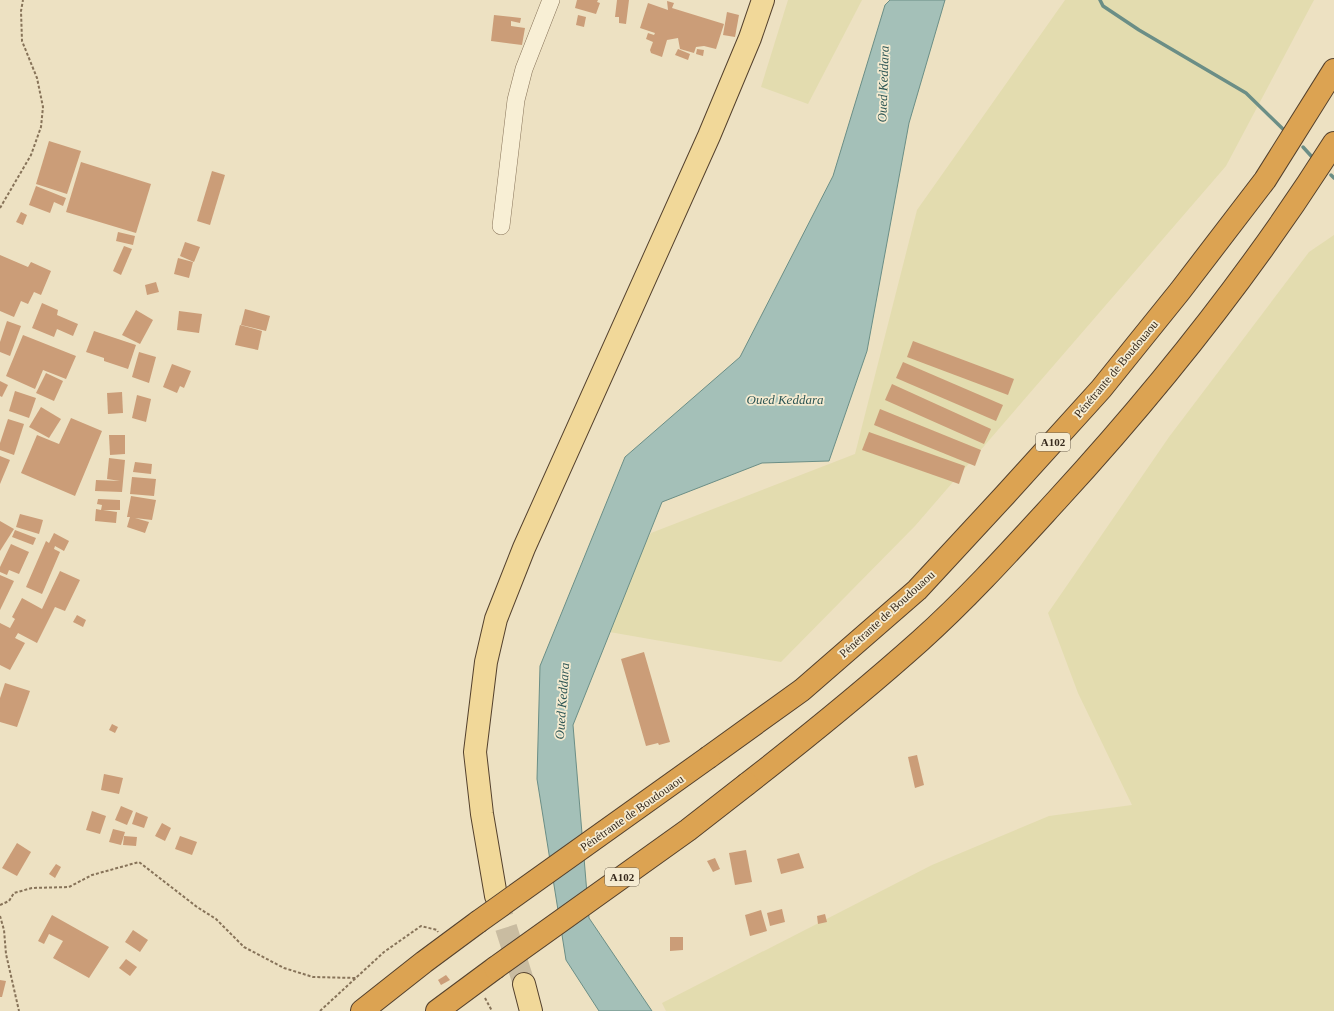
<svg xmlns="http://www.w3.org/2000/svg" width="1334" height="1011" font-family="'Times New Roman',serif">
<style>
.farmland{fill:#e3dcaf}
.water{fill:#a4c0b8;stroke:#6b8e86}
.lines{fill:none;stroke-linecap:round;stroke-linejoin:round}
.stream{stroke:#6b8e86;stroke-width:3.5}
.building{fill:#cb9d78}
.major-tunnel{stroke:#c9bca1;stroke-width:22;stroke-dasharray:22 11;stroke-linecap:butt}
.minor-casing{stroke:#877359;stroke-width:18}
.major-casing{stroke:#54412d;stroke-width:24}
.highway-casing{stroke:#54412d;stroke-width:24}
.path{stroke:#877359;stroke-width:2;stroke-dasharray:3 2;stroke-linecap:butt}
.minor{stroke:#f8efd5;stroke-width:17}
.major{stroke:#f1d899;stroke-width:22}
.highway{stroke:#dca352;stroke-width:22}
.highway-bridge-casing{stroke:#54412d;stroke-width:24;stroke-linecap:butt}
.highway-bridge{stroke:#dca352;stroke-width:22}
.labels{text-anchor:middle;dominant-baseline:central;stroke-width:3.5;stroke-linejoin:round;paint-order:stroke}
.shield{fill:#f5ebd1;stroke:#706453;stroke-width:1}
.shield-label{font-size:11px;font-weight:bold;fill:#372a1d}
.street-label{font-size:12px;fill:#372a1d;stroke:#f5ebd1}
.water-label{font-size:13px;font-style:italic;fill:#2d5655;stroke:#f5ebd1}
</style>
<rect width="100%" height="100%" fill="#ede1c2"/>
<!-- farmland -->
<g class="farmland">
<polygon points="788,0 862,0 808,104 761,87"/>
<polygon points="1065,0 1314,0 1226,166 915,526 781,662 598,630 651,533 855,454 917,210"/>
<polygon points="1334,235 1334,1011 666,1011 662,1003 932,865 1049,816 1132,805 1078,693 1048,613 1169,437 1309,252"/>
</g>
<!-- water -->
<polygon class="water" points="890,0 945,0 909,123 867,351 829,461 762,463 662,502 573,725 589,918 652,1011 599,1011 566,960 537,779 540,666 625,457 740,357 833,176 885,5"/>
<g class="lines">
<!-- stream -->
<g class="stream">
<polyline points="1100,0 1103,6 1139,30 1246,93 1285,131"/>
<polyline points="1303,147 1313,158"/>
<polyline points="1331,175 1334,178"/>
</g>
</g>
<!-- building -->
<g class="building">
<polygon points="577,0 598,0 597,2 600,3 596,14 575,8"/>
<polygon points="617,0 629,0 626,24 619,23 619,17 615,17"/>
<polygon points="667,1 674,3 672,8 724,24 716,49 704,46 696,47 694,53 680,49 678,38 667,40 662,57 651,53 650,50 653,42 646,39 648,33 654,35 655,33 640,28 648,3 668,10"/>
<polygon points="727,12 739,15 735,37 723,35"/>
<polygon points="494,15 521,18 520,23 511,21 511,26 525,28 522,45 491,41"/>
<polygon points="578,15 586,17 584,27 576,25"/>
<polygon points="678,49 690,54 688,60 675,55"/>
<polygon points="697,49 704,50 703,56 696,54"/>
<polygon points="49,141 81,151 67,194 36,184"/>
<polygon points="81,162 151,184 136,233 66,212"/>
<polygon points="212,171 225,175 210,225 197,221"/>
<polygon points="36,186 66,198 63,206 54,202 50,213 29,205"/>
<polygon points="21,212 27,215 23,225 16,222"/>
<polygon points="118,232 135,236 133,245 116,241"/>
<polygon points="185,242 200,247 194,262 180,256"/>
<polygon points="124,246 132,249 121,275 113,271"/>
<polygon points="0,255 28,267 31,262 51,271 41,295 34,292 28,304 21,301 14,317 0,311"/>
<polygon points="178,258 193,262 189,278 174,274"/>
<polygon points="156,282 159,292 147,295 145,285"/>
<polygon points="42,303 58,310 57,315 78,324 73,336 57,329 54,337 32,328"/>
<polygon points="245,309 270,316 266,331 241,325"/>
<polygon points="136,310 153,320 140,344 122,335"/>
<polygon points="179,311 202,314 199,333 177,330"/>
<polygon points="7,321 21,326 10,356 0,352 0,342"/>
<polygon points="240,325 262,331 258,350 235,345"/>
<polygon points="94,331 136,345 128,369 104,361 104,358 86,352"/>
<polygon points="23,335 76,356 66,379 43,370 35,389 6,376"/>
<polygon points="913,341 1014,379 1008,395 907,357"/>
<polygon points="139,352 156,357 149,383 132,377"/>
<polygon points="903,362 1003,405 996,421 896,378"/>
<polygon points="172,364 191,371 184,388 180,386 177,393 163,387"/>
<polygon points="46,373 63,381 54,401 36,393"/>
<polygon points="0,381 8,385 2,397 0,396"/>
<polygon points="892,384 991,429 984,444 885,400"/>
<polygon points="15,391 36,398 29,418 9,411"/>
<polygon points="122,392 123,413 108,414 107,393"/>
<polygon points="137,395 151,399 146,422 132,418"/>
<polygon points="41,407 61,419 49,438 29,427"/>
<polygon points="880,409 981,450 975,466 874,425"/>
<polygon points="71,418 102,431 75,496 21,473 37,435 59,444"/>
<polygon points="8,419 24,424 14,455 0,450 0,443"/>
<polygon points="869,432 965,466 959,484 862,450"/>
<polygon points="109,435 125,435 125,454 110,455"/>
<polygon points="0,456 10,460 0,484"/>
<polygon points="109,458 125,460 122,492 95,491 96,480 120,481 107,479"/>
<polygon points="135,462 152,464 151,474 133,472"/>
<polygon points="132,477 156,479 154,496 130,494"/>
<polygon points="131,496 156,500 152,520 135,518 149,522 145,533 127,527 130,517 127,517"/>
<polygon points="98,499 120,500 120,510 103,510 117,512 116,523 95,521 96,509 101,510 102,505 97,504"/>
<polygon points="20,514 43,520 39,534 16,527"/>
<polygon points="0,521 14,529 0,551"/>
<polygon points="15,530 36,538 33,545 12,537"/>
<polygon points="54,533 69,541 64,551 55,546 54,549 60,552 42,594 26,587 46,541 49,543"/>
<polygon points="11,544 29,552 19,574 9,570 7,575 0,572 0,567"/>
<polygon points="60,571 80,580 65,611 55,607 37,643 18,633 15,638 25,643 10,670 0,665 0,623 10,628 15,619 12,617 22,598 42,609"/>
<polygon points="0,575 14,581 0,610"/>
<polygon points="77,615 86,620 83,627 73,622"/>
<polygon points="644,652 670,742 659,745 658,743 646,746 621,659"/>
<polygon points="5,683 30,691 17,727 0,722 0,698"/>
<polygon points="112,724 118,727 115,733 109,730"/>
<polygon points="917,755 924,785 915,788 908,757"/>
<polygon points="104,774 123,778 119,794 101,790"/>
<polygon points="121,806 133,811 127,825 115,820"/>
<polygon points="92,811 106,816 100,834 86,830"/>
<polygon points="136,812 148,817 144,828 132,824"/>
<polygon points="162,823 171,828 165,841 155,836"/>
<polygon points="113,829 125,832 121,845 109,842"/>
<polygon points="124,836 137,837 136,846 123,845"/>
<polygon points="180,836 197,842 192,855 175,849"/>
<polygon points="17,843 31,852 17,876 2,868"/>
<polygon points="746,850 752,882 735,885 729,853"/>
<polygon points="799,853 804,868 781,874 777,859"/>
<polygon points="715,858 720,869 713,872 707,861"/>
<polygon points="56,864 61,867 55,878 49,874"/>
<polygon points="782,909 785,922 770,926 767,913"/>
<polygon points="761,910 767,931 750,936 745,915"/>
<polygon points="825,914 827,922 818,924 817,916"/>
<polygon points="52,915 109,947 89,978 53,958 63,941 49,934 44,944 38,941"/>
<polygon points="133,930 148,940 140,952 125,942"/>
<polygon points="670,937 683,937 683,950 670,951"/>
<polygon points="126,959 137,967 130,976 119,968"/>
<polygon points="446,975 450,980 441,985 438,980"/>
<polygon points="0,980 6,981 2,997 0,997"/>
</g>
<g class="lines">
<!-- major-tunnel -->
<polyline class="major-tunnel" points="496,896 524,984"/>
<!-- minor casing -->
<g class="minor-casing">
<polyline id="minor" points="501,226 516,100 524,69 551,0"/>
</g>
<!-- major casing -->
<g class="major-casing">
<g id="major">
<polyline points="496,896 482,814 475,752 486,662 496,619 524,548 709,136 750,38 763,0"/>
<polyline points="524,984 531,1011"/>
</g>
</g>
<!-- highway casing -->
<g class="highway-casing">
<g id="highway">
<polyline points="709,757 802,690 917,590 1005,495 1101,389 1180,291 1265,180 1334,70"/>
<path d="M747 784C806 738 864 691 920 641 969 597 1013 548 1057 500 1159 389 1253 271 1334 143"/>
<polyline points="362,1011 424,962 478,922"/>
<polyline points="437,1011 495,968"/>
</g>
</g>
<!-- path -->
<g class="path">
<polyline points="0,208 31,155 41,127 43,107 37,78 22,41 21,11 23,0"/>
<polyline points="0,905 9,901 14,893 32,888 69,887 92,875 139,862 197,907 216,919 244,947 284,968 313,977 356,978"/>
<polyline points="0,916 4,930 6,954 19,1011"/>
<polyline points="485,998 492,1011"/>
<polyline points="320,1011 384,952 421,926 437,930 438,932"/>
</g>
<!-- minor -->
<use href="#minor" class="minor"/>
<!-- major -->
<use href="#major" class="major"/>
<!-- highway -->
<use href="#highway" class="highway"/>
<!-- highway-bridge casing -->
<g class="highway-bridge-casing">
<g id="highway-bridge">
<polyline points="478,922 709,757"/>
<polyline points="495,968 688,830 747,784"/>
</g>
</g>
<!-- highway-bridge -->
<use href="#highway-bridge" class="highway-bridge"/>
</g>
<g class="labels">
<!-- shield labels -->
<g class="shield">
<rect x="1036" y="433" width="34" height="18" rx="3"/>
<rect x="605" y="868" width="34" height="18" rx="3"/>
</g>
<g class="shield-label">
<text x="1053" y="442">A102</text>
<text x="622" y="877">A102</text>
</g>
<!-- street labels -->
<g class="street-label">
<text transform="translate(1116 369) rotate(-50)">Pénétrante de Boudouaou</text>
<text transform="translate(887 614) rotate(-42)">Pénétrante de Boudouaou</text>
<text transform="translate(632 813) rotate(-35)">Pénétrante de Boudouaou</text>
</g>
<!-- water labels -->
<g class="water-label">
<text transform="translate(883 84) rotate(-88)">Oued Keddara</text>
<text x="785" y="399">Oued Keddara</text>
<text transform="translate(562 701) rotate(-86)">Oued Keddara</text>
</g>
</g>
</svg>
